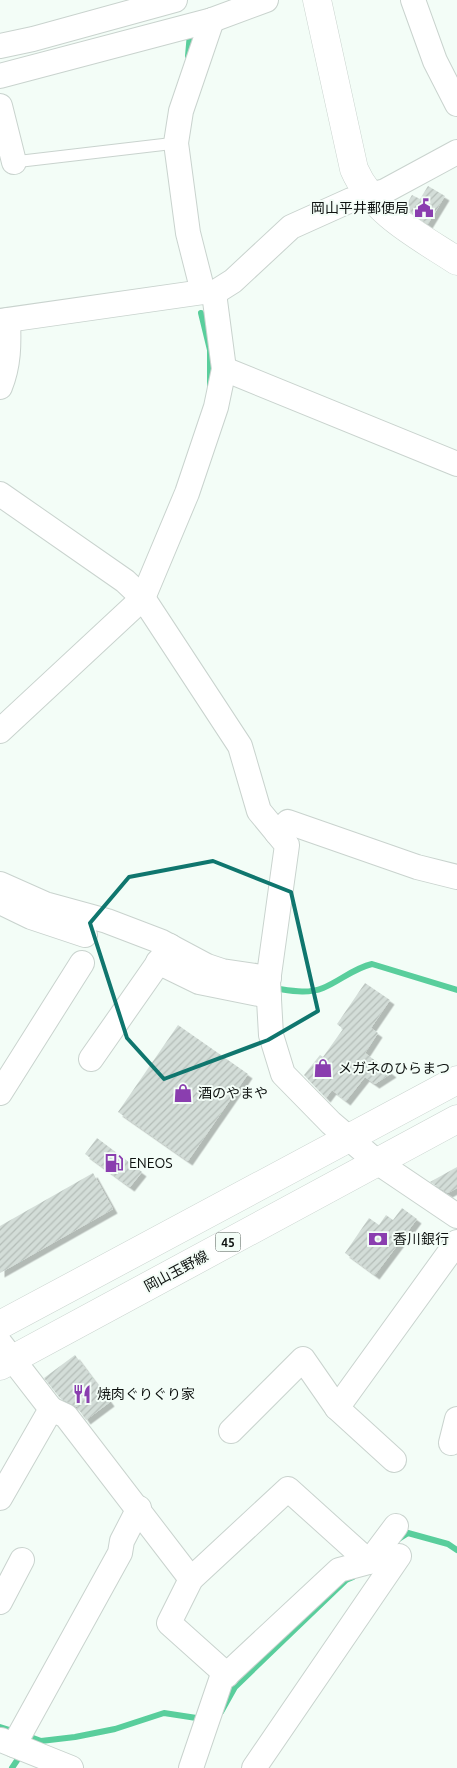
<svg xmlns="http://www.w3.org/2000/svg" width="457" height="1768" font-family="Ubuntu,'Noto Sans JP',sans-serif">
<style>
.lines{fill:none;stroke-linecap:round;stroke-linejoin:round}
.stream{stroke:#59ce9c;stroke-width:6}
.building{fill:url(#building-hatch);filter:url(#shadow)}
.service-casing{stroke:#c9d3ce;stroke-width:13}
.minor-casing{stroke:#c9d3ce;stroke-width:26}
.tertiary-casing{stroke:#c9d3ce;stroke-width:29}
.primary-casing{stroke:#c9d3ce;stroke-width:29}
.service{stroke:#fff;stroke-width:11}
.minor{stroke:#fff;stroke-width:24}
.tertiary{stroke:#fff;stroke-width:28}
.primary{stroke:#fff;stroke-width:28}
.marked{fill:none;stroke:#0f766e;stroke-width:4;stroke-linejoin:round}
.labels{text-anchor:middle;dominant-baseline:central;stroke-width:4;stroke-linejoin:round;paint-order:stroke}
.shield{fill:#f3fdf7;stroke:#535855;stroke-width:1}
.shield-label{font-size:12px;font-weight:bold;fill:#0e1210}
.poi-label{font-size:14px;fill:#0e1210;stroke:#f3fdf7;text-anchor:start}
.street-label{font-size:14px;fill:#0e1210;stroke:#f3fdf7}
</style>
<defs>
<pattern id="building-hatch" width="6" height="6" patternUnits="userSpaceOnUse" patternTransform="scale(1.25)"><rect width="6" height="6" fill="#d3ddd8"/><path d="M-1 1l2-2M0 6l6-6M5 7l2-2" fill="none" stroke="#b4bdb8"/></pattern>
<filter id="shadow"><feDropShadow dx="4.5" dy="4.5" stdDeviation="0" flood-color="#0004"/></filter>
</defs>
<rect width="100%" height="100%" fill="#f3fdf7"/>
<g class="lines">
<!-- stream -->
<g class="stream">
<polyline points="188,56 190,33"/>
<polyline points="201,313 210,350 210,386"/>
<path d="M272 988C288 990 306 995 323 988 340 981 354 968 372 964L457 990"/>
<polyline points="397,1540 408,1533 448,1544 457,1550"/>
<polyline points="221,1712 235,1687 346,1580 353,1577"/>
<polyline points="0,1727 16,1732"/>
<polyline points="25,1735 41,1741 75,1737 115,1729 164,1713 203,1719"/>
<polyline points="12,1768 22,1753"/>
</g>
</g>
<!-- building -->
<g class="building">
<polygon points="428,186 445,196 428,224 405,207 412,195 420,199"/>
<polygon points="365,983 390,1000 371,1028 378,1033 365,1053 392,1073 375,1084 365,1077 346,1101 332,1090 326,1098 304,1075 320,1055 323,1057 343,1029 337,1024"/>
<polygon points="178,1025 248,1074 188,1161 118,1112"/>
<polygon points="97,1138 142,1172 130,1187 85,1154"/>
<polygon points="457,1167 457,1188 448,1193 430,1182"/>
<polygon points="93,1173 113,1209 0,1273 0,1226"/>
<polygon points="402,1208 417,1219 375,1275 345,1253 369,1218 379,1225 386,1215 393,1220"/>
<polygon points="75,1355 110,1402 86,1420 77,1407 60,1398 44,1378"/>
</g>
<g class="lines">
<!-- service casing -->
<g class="service-casing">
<polyline id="service" points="14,162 176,143"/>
</g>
<!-- minor casing -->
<g class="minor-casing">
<g id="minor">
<polyline points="413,0 435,61 457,104"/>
<polyline points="0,46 33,39 175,0"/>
<polyline points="0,76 212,20 266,0"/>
<polyline points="0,106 14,162"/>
<polyline points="203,292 188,233 176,143 181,111 212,20"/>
<polyline points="0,321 203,292 214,293 233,281 291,227 351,200 385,191 457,152"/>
<polyline points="224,369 457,464"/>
<path d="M0 387C9 365 9 344 8 320"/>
<polyline points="0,494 125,581 143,598 240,746 259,811 287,845 268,982 271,1035 283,1074 331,1123 377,1162 457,1216"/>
<polyline points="0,731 143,598 187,493 216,407 224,369 214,293"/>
<polyline points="277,833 288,822 417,867 457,877"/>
<polyline points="0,884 45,904 107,921 162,942 207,966 222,971 269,978"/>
<polyline points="0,902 31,917 85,935"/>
<polyline points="158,962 199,982 269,996"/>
<polyline points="91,1059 170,946"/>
<polyline points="0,1093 82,963"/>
<polyline points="0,1343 51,1409 0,1498"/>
<polyline points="337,1408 457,1242"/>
<polyline points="51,1409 66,1416 191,1579"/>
<polyline points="231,1431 303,1359 337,1408 394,1460"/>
<polyline points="451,1443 457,1419"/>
<polyline points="0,1602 22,1560"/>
<polyline points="227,1675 169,1623 191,1579 288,1489 369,1562"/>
<polyline points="1,1740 71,1768"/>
<polyline points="14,1745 120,1553 122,1541 139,1508"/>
<polyline points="191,1768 221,1680 339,1570 369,1562 396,1526"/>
<polyline points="254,1768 399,1556"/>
</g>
</g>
<!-- tertiary casing -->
<g class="tertiary-casing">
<path id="tertiary" d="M317 0 354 169C373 213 419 236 457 261"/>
</g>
<!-- primary casing -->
<g class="primary-casing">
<g id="primary">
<polyline points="0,1325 457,1080"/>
<polyline points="0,1366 457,1119"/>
</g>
</g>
<!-- service -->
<use href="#service" class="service"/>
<!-- minor -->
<use href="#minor" class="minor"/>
<!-- tertiary -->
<use href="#tertiary" class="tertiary"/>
<!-- primary -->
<use href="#primary" class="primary"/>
</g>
<!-- marked area -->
<path class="marked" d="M213 861 291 892 318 1011 268 1040 164 1079 127 1038 90 923 129 877Z"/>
<!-- icons -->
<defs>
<g id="civic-bare" transform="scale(1.5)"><path d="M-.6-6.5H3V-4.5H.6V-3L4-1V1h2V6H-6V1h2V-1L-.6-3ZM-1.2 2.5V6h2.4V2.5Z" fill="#8a3eaf" stroke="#f3fdf7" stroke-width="2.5" paint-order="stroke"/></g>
<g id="shop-bare" transform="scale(1.5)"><path d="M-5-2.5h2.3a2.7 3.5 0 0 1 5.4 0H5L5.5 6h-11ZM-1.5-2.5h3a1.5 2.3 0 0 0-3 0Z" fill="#8a3eaf" stroke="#f3fdf7" stroke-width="2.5" paint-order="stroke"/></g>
<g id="fuel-bare" transform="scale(1.5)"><path d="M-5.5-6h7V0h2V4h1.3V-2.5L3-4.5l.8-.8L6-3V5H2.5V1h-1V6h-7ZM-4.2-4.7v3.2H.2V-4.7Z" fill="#8a3eaf" stroke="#f3fdf7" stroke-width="2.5" paint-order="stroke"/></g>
<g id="bank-bare" transform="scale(1.5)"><path d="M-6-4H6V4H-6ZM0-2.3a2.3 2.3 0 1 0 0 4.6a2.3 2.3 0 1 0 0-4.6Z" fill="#8a3eaf" stroke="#f3fdf7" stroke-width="2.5" paint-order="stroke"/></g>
<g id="restaurant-bare" transform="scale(1.5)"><path d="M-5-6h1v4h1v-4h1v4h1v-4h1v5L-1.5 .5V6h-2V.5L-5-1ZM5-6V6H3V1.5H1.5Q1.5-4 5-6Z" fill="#8a3eaf" stroke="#f3fdf7" stroke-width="2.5" paint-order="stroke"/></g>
</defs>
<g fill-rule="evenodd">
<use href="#civic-bare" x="424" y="208"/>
<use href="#shop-bare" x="323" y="1068"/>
<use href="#shop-bare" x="183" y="1093"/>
<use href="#fuel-bare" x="114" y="1163"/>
<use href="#bank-bare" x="378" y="1239"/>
<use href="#restaurant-bare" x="82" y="1394"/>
</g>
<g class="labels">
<!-- shield labels -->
<rect class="shield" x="215.5" y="1232.5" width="25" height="19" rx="4"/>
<g class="shield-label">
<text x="228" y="1242">45</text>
</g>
<!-- poi labels -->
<g class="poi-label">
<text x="409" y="208" text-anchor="end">岡山平井郵便局</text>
<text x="338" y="1068">メガネのひらまつ</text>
<text x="198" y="1093">酒のやまや</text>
<text x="129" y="1163">ENEOS</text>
<text x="393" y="1239">香川銀行</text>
<text x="97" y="1394">焼肉ぐりぐり家</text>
</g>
<!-- street labels -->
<g class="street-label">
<text transform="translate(176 1271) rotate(-28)">岡山玉野線</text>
</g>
</g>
</svg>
